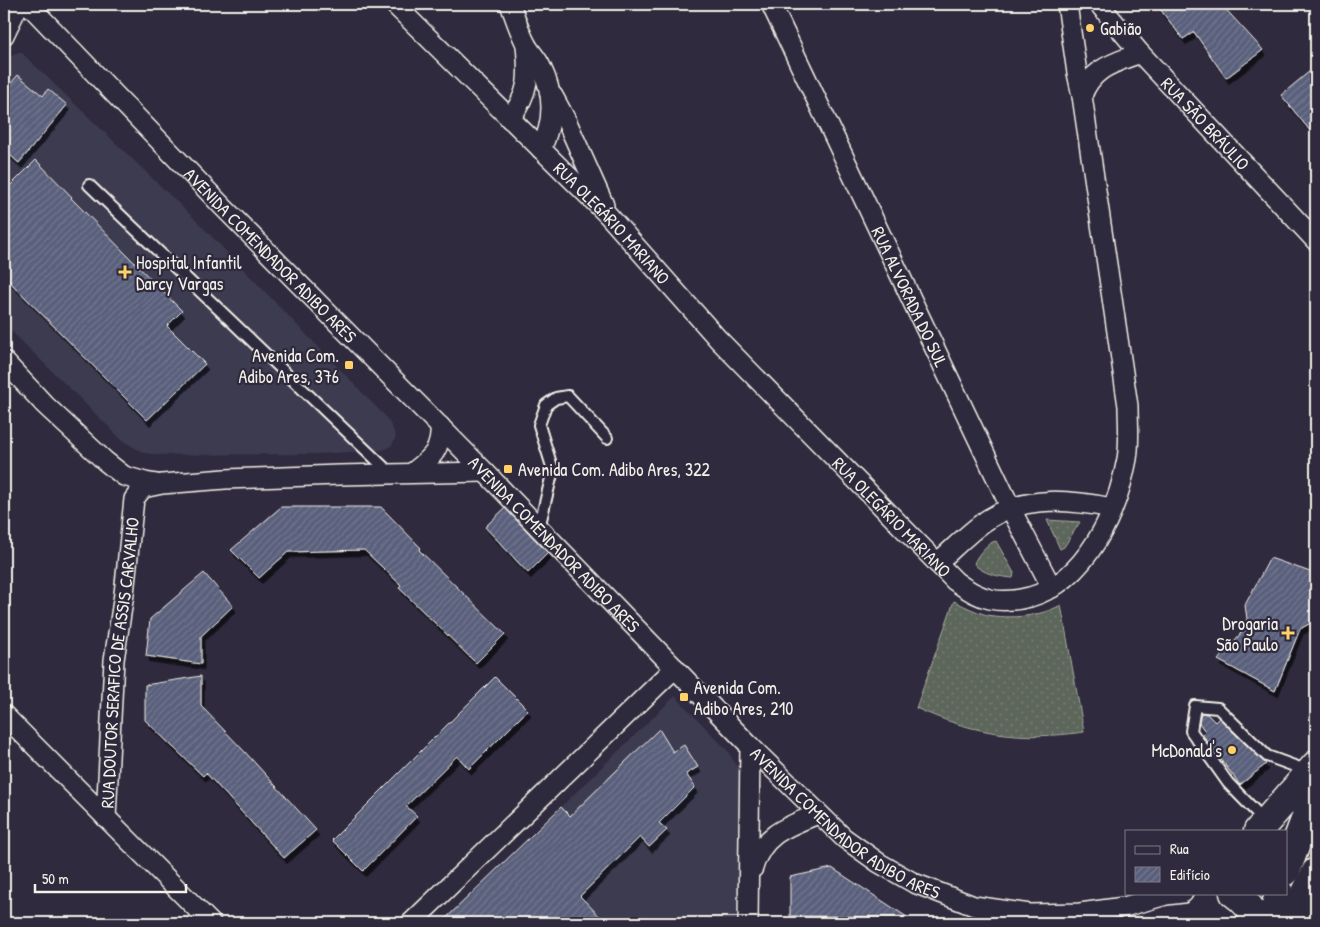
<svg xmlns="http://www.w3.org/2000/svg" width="1320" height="927" font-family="'Patrick Hand',sans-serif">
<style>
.built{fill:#3c3a50}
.grass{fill:url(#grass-dots);stroke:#a8aca1}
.building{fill:url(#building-hatch);stroke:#f4f1e8;filter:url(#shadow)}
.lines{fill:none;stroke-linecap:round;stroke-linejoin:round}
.lane-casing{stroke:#f4f1e8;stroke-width:14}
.street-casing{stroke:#f4f1e8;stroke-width:22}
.primary-casing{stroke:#f4f1e8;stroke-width:31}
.lane{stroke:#2f2a3d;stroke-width:10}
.street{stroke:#2f2a3d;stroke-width:19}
.primary{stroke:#2f2a3d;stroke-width:28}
.poi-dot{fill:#ffd166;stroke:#2f2a3d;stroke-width:2}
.labels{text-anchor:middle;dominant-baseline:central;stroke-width:4.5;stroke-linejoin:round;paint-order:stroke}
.poi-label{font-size:18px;fill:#f4f1e8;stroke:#2f2a3d;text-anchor:start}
.street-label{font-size:18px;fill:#f4f1e8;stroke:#2f2a3d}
</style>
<defs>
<pattern id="grass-dots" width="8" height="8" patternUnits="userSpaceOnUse" patternTransform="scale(1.25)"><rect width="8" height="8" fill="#5d665a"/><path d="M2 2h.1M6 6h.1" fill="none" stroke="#757c72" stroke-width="1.8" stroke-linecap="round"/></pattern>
<pattern id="building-hatch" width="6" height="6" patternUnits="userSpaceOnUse" patternTransform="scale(1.25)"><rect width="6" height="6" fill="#5a607c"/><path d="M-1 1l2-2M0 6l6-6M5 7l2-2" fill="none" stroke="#72778f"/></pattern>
<filter id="shadow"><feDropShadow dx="3" dy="5.5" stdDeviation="0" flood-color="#0009"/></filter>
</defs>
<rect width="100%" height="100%" fill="#2f2a3d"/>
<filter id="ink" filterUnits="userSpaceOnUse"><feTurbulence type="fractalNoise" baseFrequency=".02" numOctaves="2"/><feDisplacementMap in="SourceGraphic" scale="10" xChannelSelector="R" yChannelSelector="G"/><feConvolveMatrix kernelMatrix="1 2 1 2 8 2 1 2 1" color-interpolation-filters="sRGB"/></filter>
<g filter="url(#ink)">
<g class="built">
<path d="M18,52l4,1 173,166 190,197 7,11 4,10 -4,8 -8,5 -66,4 -160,1 -14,-2 -21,-12 -119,-117v-258l6,-9z"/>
<path d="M675,696l53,55 11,19 2,11v12l-5,130h-295z"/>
</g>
<g class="grass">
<path d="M1047,520l33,2 -16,25 -4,2z"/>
<path d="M996,541l18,32 -1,5c-13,-1 -30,-4 -39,-14 2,-8 14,-22 22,-23z"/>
<path d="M954,601c10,5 22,11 33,14 24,4 52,2 74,-10l23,127c-62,9 -111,2 -168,-24z"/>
</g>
<g class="building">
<path d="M1156,4h65l42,46 -37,28 -32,-46 -11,7z"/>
<path d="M1316,66v72l-35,-43z"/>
<path d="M18,75l25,21 5,-7 19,16 -48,58 -15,-13v-59z"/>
<path d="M36,160l36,37 -1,1 111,113 -15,15 38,38 -58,56 -143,-144v-84z"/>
<path d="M281,507h100l40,41 -2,2 86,84 -29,29 -77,-75 2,-3 -37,-35 -76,2 -29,26 -28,-28z"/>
<path d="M505,508l43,45 -20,20 -43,-46z"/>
<path d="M1270,558l46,16v46l-16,9 -25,62 -57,-31 23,-27 6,-14 -2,-14z"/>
<path d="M204,573l29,33 -32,30v28l-55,-8 4,-37z"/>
<path d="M201,676v30l44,46 71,78 -32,28 -78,-85 -3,3 -58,-56v-35z"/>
<path d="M495,677l33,33 -59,59 -12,-13 -51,50 11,10 -54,55 -31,-31z"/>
<path d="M1201,713l6,1 8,8 4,-4 47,46 -26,21 -38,-51 3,-3 -6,-8z"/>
<path d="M659,729l14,23 11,-7 14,22 -12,7 9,13 -36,36 8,7 -18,17 -9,-10 -60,59 26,27h-165l120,-116 9,9z"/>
<path d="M832,868l75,49 -117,-1v-39z"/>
</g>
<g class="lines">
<defs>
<g id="lane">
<path d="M89,185l301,288"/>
<path d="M539,528l14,-58 -14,-45 7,-20 10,-7 12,-2 39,42"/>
<path d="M1265,821l-37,-38 -37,-52 4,-25 23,2 49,48 41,15"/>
</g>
<g id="street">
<path id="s1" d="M28,4l197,205 260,263 265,274 94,92 35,25 35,20 60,23 56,8 50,-1 44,-6 42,-12 17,-2"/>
<path id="s2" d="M394,4l214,211 110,124 237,242c25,19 44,24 75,16 56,-16 87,-84 97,-138 3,-17 1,-36 1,-53l-46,-310 -5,-23 -10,-69"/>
<path d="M510,4c5,13 9,27 16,40 4,8 11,14 15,23 14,28 13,55 0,82"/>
<path id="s3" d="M771,4l245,515 36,69"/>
<path id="s4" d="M1099,4l41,49 176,188"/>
<path d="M4,35l15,-31"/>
<path d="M553,96l14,26 37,83"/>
<path d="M1082,96c10,-29 33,-33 58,-43"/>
<path d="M510,119c20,-28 19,-41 16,-74"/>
<path d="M4,361l41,44 60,56 19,15 21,6 12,2"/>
<path d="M412,473c18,-14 30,-22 28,-47"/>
<path d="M937,563c15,-13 36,-35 53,-45 37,-23 81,-18 122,-10"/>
<path d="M4,715l207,208"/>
<path id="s5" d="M106,818l8,-158 10,-66 10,-95 9,-11 19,-4 63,-5 114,-4 146,-3"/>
<path d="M753,868c9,-34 35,-42 65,-54"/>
<path d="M411,923l264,-255"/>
<path d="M748,923l2,-177"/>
</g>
<g id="primary">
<path d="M1258,831l58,-66"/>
<path d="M1286,871l30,-81"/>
<path d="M1234,893c12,8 19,17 23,30"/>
<path d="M1272,923l7,-30"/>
<path d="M1291,923l25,-51"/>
</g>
</defs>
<use href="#lane" class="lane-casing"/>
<use href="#street" class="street-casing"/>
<use href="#primary" class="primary-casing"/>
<use href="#lane" class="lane"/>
<use href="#street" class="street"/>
<use href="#primary" class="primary"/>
</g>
</g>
<g class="poi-dot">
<circle cx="1090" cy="28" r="5"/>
<path d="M122.5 264.5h5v5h5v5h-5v5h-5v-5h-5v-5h5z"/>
<rect x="344" y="360" width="10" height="10" rx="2.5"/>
<rect x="503" y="464" width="10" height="10" rx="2.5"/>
<path d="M1285.5 625.5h5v5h5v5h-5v5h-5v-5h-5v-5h5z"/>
<rect x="679" y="692" width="10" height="10" rx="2.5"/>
<circle cx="1232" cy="750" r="5"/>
</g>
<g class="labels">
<g class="poi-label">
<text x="1100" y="28">Gabião</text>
<text x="136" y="262">Hospital Infantil<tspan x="136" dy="21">Darcy Vargas</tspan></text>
<text x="339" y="355" text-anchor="end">Avenida Com.<tspan x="339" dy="21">Adibo Ares, 376</tspan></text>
<text x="518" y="469">Avenida Com. Adibo Ares, 322</text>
<text x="1278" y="623" text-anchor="end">Drogaria<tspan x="1278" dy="21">São Paulo</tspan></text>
<text x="694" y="687">Avenida Com.<tspan x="694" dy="21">Adibo Ares, 210</tspan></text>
<text x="1222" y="750" text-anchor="end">McDonald's</text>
</g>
<g class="street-label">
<text stroke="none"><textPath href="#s4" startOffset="160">RUA SÃO BRÁULIO</textPath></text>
<text stroke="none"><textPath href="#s2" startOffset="309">RUA OLEGÁRIO MARIANO</textPath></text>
<text stroke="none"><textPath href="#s1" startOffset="349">AVENIDA COMENDADOR ADIBO ARES</textPath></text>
<text stroke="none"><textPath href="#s3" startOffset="324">RUA ALVORADA DO SUL</textPath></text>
<text stroke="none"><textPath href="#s2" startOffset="715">RUA OLEGÁRIO MARIANO</textPath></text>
<text stroke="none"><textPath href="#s1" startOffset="754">AVENIDA COMENDADOR ADIBO ARES</textPath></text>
<text stroke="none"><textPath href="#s5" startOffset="156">RUA DOUTOR SERAFICO DE ASSIS CARVALHO</textPath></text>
<text stroke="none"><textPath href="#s1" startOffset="1159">AVENIDA COMENDADOR ADIBO ARES</textPath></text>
</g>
</g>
<rect width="1320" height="927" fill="none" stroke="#2f2a3d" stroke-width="20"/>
<rect x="10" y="10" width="1300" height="907" fill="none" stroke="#f4f1e8" stroke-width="2" filter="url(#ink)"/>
<rect x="1125" y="830" width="162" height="65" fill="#2f2a3d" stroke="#7e7a81"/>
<rect x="1135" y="846" width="25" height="8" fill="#2f2a3d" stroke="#7e7a81"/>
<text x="1170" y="854" font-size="15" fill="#f4f1e8">Rua</text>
<rect x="1135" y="867" width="25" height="15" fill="url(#building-hatch)" stroke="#7e7a81"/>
<text x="1170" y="880" font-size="15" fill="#f4f1e8">Edifício</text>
<path d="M35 884v8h151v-8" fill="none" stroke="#f4f1e8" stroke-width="2.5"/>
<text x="42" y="884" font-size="15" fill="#f4f1e8" stroke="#2f2a3d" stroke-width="4" paint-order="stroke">50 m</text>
</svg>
